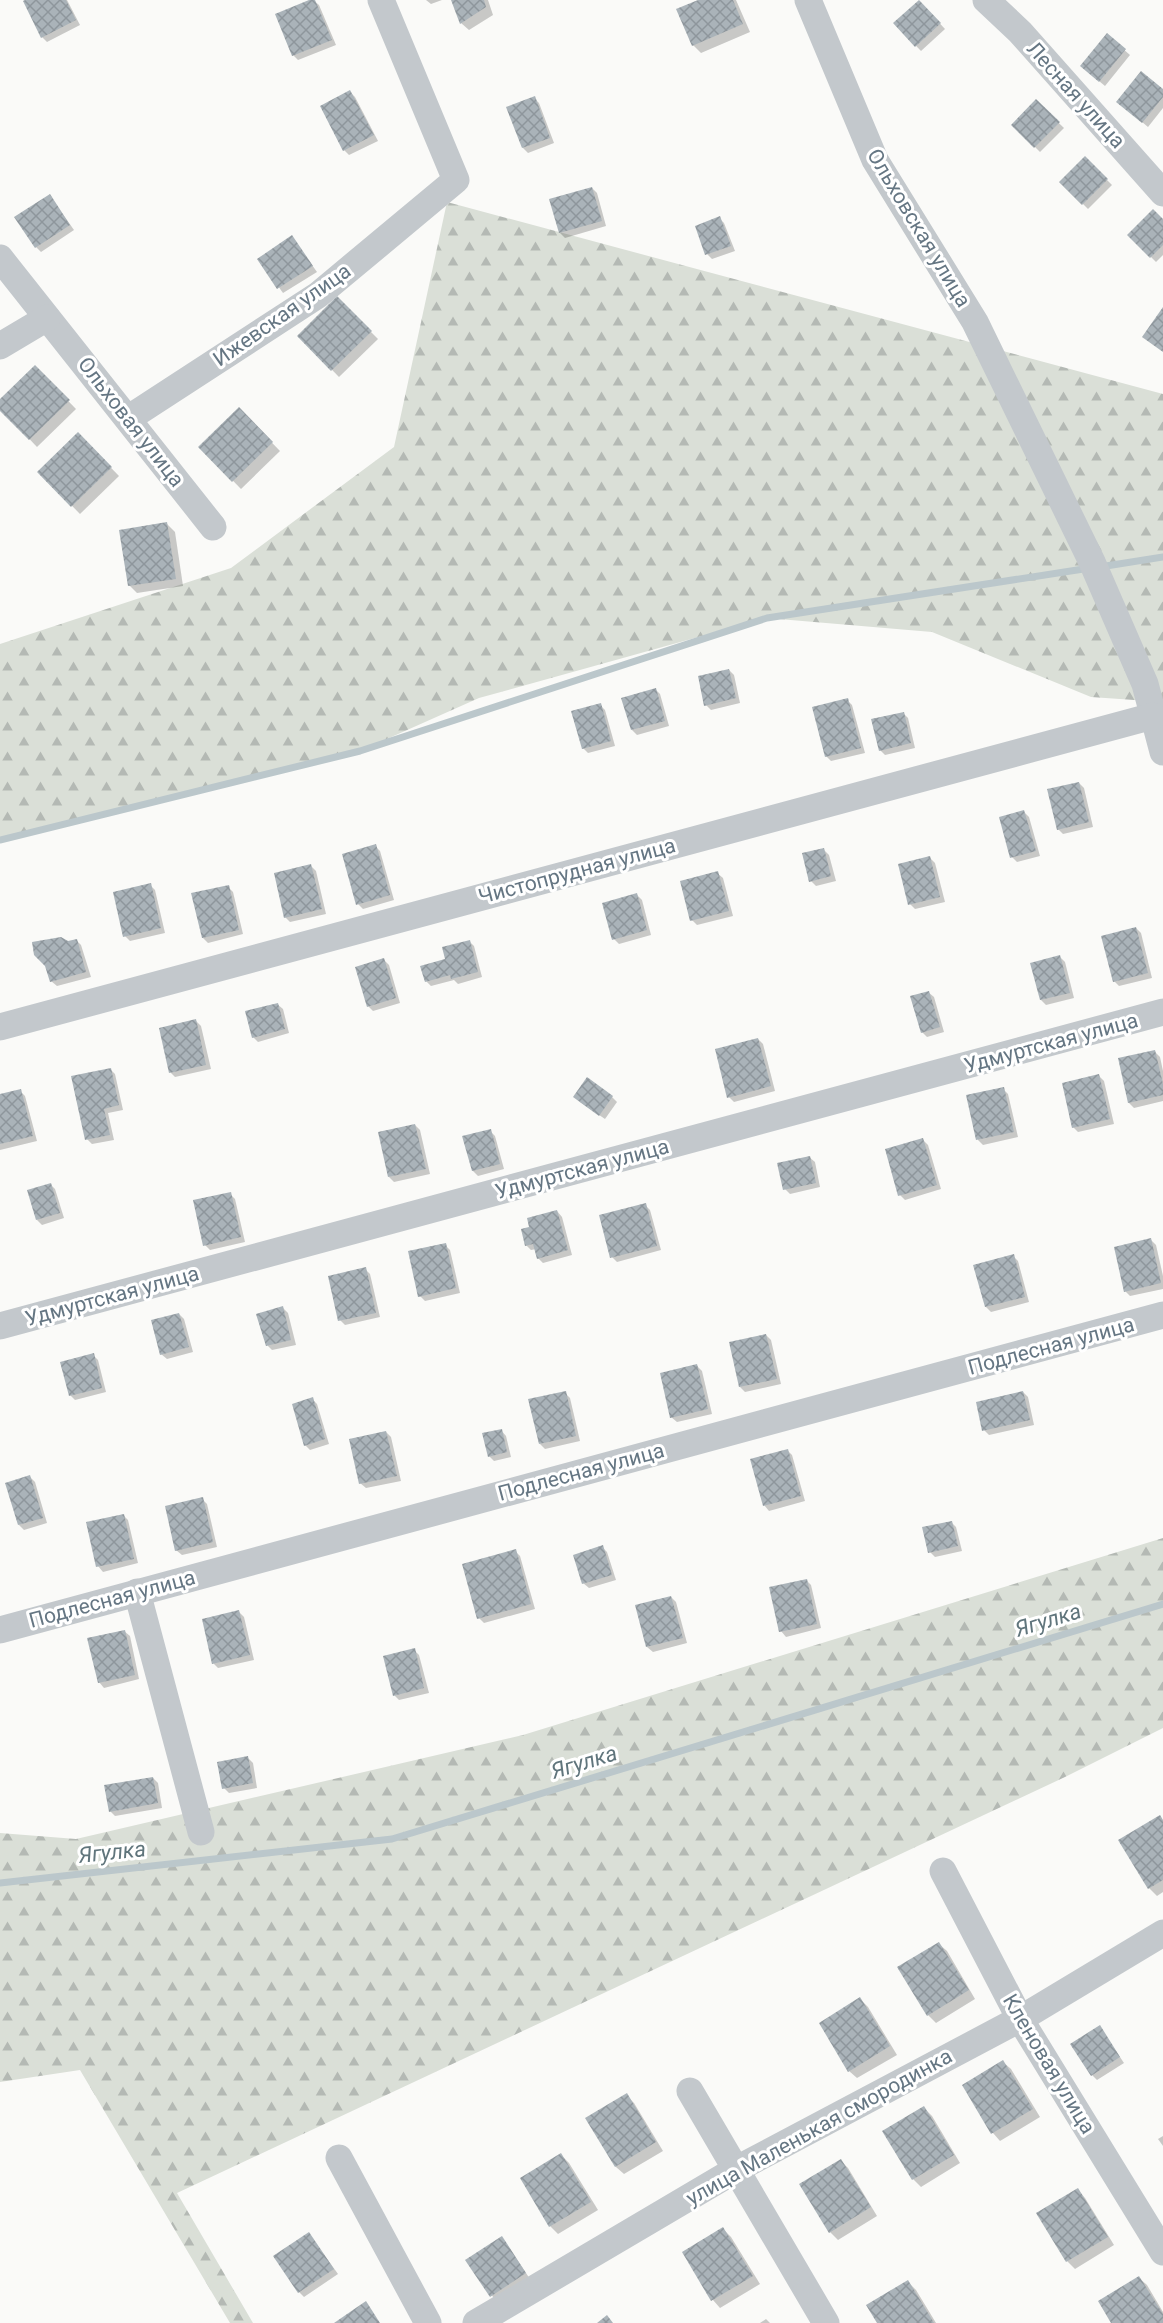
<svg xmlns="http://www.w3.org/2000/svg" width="1163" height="2323" font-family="Roboto,sans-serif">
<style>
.forest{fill:url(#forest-firs)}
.shadow{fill:#0003}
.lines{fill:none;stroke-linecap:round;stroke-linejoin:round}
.stream{stroke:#bbc7cb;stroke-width:7}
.building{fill:url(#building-cross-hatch)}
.minor{stroke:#c3c8cc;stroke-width:27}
.labels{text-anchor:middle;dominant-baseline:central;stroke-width:6;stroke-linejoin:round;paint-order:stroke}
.street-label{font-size:21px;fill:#657683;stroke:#fff}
.water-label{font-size:22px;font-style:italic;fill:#60757c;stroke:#fff}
</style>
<defs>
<pattern id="forest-firs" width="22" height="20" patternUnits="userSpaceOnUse" patternTransform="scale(1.5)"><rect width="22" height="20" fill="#dadfd7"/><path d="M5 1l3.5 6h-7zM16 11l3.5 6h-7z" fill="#b4b9b4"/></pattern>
<pattern id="building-cross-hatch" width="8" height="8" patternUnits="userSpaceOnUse" patternTransform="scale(1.5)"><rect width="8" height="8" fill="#aab3b9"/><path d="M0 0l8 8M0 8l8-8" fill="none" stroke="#8e969c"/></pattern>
</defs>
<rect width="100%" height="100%" fill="#fafaf8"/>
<g class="forest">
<path d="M447,202l716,192v308l-72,-5 -159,-65 -165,-14 -288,80 -119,53 -360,89v-196l231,-76 163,-121z"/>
<path d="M1163,1538v190l-98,49 -888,416 76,130h-23l-150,-253 -80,12v-249l76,6 447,-104z"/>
</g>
<g class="shadow">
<path d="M28,0h39l13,25 -33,17 -5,-5z"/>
<path d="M313,0l6,5 17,40 -38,15 -5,-5z"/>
<path d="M426,0h16l-11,4z"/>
<path d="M453,0h35l5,15 -24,15 -8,-7z"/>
<path d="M702,0h34l14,32 -49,21 -8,-8z"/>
<path d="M919,1l26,28 -24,22 -26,-27z"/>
<path d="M1107,35l23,20 -25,31 -18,-15z"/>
<path d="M1163,91v17l-15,19 -25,-21z"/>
<path d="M350,92l5,5 23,44 -29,14 -5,-5z"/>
<path d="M534,98l5,5 15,40 -26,10 -5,-5z"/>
<path d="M1036,101l28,27 -24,24 -27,-27z"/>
<path d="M1085,158l27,27 -24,24 -27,-27z"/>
<path d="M592,188l5,5 9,33 -41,12 -5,-5z"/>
<path d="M50,196l24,34 -33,22 -5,-5z"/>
<path d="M719,218l5,5 11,28 -23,8 -5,-5z"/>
<path d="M1163,221v34l-7,7 -27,-27z"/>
<path d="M292,237l25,35 -34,21 -24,-34z"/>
<path d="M337,298l41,41 -39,38 -40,-41z"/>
<path d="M35,367l41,42 -39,38 -37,-39v-6z"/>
<path d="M239,409l41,42 -39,38 -41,-42z"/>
<path d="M78,434l41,42 -39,38 -41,-42z"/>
<path d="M167,524l8,8 8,54 -46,7 -8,-8z"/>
<path d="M729,670l5,5 6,28 -29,7 -5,-5z"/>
<path d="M655,689l5,5 9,32 -32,9 -5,-5z"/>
<path d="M847,700l5,5 13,48 -34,8 -5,-5z"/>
<path d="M600,705l5,5 10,36 -27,7 -5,-5z"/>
<path d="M903,713l5,5 7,30 -30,7 -5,-5z"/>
<path d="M1079,783l5,5 9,39 -30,7 -5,-5z"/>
<path d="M1024,812l5,5 11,39 -23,6 -5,-5z"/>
<path d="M375,846l5,5 14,49 -31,9 -5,-5z"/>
<path d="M824,850l5,5 7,26 -20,5 -5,-5z"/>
<path d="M930,858l5,5 10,39 -30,7 -5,-5z"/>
<path d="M311,866l5,5 10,43 -36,8 -5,-5z"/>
<path d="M717,873l6,5 10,38 -36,9 -5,-5z"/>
<path d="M150,885l5,5 10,43 -35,8 -5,-5z"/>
<path d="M228,887l5,5 10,42 -35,9 -5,-5z"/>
<path d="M637,895l5,5 9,35 -32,9 -5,-5z"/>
<path d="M1136,928l5,5 11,45 -33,8 -5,-5z"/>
<path d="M76,940l5,5 10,32 -34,9 -6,-5 16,-38z"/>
<path d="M469,941l5,5 8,31 -24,7 -4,-4 -23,6 -5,-5z"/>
<path d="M1060,957l5,5 9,36 -28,7 -5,-5z"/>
<path d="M384,960l5,5 11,38 -27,8 -5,-5z"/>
<path d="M928,992l6,5 10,35 -17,5 -5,-5z"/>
<path d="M277,1004l6,5 6,24 -31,9 -5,-5z"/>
<path d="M196,1021l5,5 10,43 -36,8 -5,-5z"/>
<path d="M758,1039l5,5 12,47 -41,11 -5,-5z"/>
<path d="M1155,1052l5,5 3,14v30l-29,7 -5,-5z"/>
<path d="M110,1069l5,5 8,36 -15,3 6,27 -22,4 -5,-5z"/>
<path d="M1099,1076l5,5 10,43 -36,8 -5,-5z"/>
<path d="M1003,1089l5,5 10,43 -35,8 -5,-5 -10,-43z"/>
<path d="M20,1091l5,5 12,45 -37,9v-54z"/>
<path d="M612,1097l5,5 -12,17 -25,-17z"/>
<path d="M415,1125l5,5 10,44 -36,8 -5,-5z"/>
<path d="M490,1131l5,5 9,33 -26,7 -5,-5z"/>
<path d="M923,1140l5,5 13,44 -36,11 -5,-5z"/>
<path d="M809,1157l6,5 5,25 -30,7 -5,-5z"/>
<path d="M50,1184l5,5 9,29 -22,7 -5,-5z"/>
<path d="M230,1194l5,5 10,43 -35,8 -5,-5z"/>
<path d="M645,1205l5,5 11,40 -44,12 -5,-5z"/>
<path d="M557,1211l5,6 10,38 -29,8 -5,-5 -2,-9 -5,1 -5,-5 4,-17z"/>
<path d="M1151,1240l5,5 7,31v13l-33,7 -5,-5z"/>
<path d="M445,1245l5,5 10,43 -35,8 -5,-5z"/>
<path d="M1013,1256l5,5 11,41 -38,10 -5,-5z"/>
<path d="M365,1269l5,5 10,43 -35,8 -5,-5z"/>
<path d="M283,1308l5,5 8,32 -24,5 -5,-5z"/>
<path d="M179,1314l5,5 9,33 -26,7 -6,-5z"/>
<path d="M766,1335l5,5 10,44 -36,8 -5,-5z"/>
<path d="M93,1355l5,5 8,32 -31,8 -5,-5z"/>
<path d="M697,1366l5,5 10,43 -35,8 -6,-5z"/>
<path d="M1023,1392l5,5 6,28 -45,10 -5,-5z"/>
<path d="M565,1393l5,5 10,43 -35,8 -5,-5z"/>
<path d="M312,1399l5,5 12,40 -19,6 -5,-5z"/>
<path d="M501,1430l5,6 5,21 -17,4 -5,-5z"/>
<path d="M386,1432l5,5 10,44 -35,7 -6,-5z"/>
<path d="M787,1450l5,5 13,46 -36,10 -5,-6z"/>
<path d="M30,1477l5,5 12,41 -23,7 -5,-5z"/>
<path d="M202,1499l5,5 10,43 -35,8 -6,-5z"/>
<path d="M123,1515l5,5 10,43 -35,9 -5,-6z"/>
<path d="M951,1522l5,5 6,24 -27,6 -5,-5z"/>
<path d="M602,1547l5,5 9,28 -27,8 -6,-5z"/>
<path d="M515,1551l5,5 15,53 -51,14 -5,-5z"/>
<path d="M806,1580l5,5 10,43 -35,9 -5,-6z"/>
<path d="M671,1597l5,5 11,41 -34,9 -6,-5 -10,-41z"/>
<path d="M239,1612l5,5 10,43 -36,8 -5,-5z"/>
<path d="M124,1631l6,5 9,43 -35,9 -5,-6z"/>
<path d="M414,1650l5,5 10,38 -30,7 -5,-5z"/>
<path d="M248,1758l5,5 4,25 -28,5 -5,-5z"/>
<path d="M153,1778l5,5 4,25 -47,8 -5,-5z"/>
<path d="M1163,1820v72l-6,4 -8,-8z"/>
<path d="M939,1944l8,7 28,48 -39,24 -8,-8z"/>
<path d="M860,1999l8,8 29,48 -40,23 -8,-7z"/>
<path d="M1100,2027l24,36 -27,17 -5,-5z"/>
<path d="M1003,2062l8,7 29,48 -40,24 -7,-8 -29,-47z"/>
<path d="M626,2095l8,8 29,48 -39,23 -8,-7 -29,-48z"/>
<path d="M924,2108l8,8 28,47 -39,24 -8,-8z"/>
<path d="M1163,2136v10l-5,-7z"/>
<path d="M561,2155l8,8 29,47 -40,24 -8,-8 -28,-47z"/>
<path d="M840,2160l8,8 29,48 -39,24 -8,-8z"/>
<path d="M1078,2190l7,8 29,47 -39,24 -8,-8z"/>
<path d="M723,2229l8,8 29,47 -40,24 -7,-8 -29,-47z"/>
<path d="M309,2234l29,40 -34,23 -5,-5z"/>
<path d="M506,2243l24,36 -34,22 -29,-40z"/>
<path d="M1139,2278l8,7 16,27v11h-50z"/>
<path d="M908,2282l8,8 20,33h-57z"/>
<path d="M766,2319l4,4h-10z"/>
</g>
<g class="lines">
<g class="stream">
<path d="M1106,566l57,-9"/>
<path d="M0,840l360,-89 407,-133 323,-50"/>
<path d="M0,1883l392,-44 771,-235"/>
</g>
</g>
<g class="building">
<path d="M25,0h41l10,20 -35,18 -18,-37z"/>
<path d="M309,0h6l17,40 -40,16 -17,-42z"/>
<path d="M451,0h33l2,7 -26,17z"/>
<path d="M698,0h35l10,24 -51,22 -16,-37z"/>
<path d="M919,0l22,23 -26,24 -22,-24z"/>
<path d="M1107,33l19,16 -27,33 -19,-16z"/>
<path d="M1141,71l22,18v8l-21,26 -26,-21z"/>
<path d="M350,90l24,45 -31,16 -23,-45z"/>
<path d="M535,96l15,42 -28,10 -16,-41z"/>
<path d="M1036,99l24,23 -26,26 -23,-23z"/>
<path d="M1085,156l23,23 -26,26 -23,-23z"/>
<path d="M592,187l10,34 -43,12 -10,-34z"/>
<path d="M50,194l20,31 -35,23 -21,-31z"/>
<path d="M1153,209l10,10v26l-13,13 -23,-23z"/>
<path d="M720,216l11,30 -26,9 -10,-29z"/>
<path d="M292,235l21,31 -36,23 -20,-30z"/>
<path d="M337,296l35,35 -41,40 -34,-35z"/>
<path d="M1163,307v45l-21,-15z"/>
<path d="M35,365l35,35 -41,40 -29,-29v-12z"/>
<path d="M239,407l34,35 -41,40 -34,-35z"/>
<path d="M78,432l34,35 -41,40 -34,-35z"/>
<path d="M167,522l9,57 -48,7 -9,-56z"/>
<path d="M729,669l7,29 -32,8 -6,-30z"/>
<path d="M656,688l9,33 -34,9 -10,-32z"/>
<path d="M848,698l13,50 -36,9 -13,-50z"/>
<path d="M601,703l10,38 -29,8 -11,-38z"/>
<path d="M904,712l7,31 -32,8 -8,-32z"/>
<path d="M1079,782l10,40 -32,8 -10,-41z"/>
<path d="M1024,810l12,41 -26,7 -11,-41z"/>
<path d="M376,844l14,51 -34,10 -14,-51z"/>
<path d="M824,848l7,28 -22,6 -7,-29z"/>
<path d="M930,856l10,41 -32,8 -10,-41z"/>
<path d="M311,864l11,45 -38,9 -10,-45z"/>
<path d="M718,871l11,40 -39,10 -10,-40z"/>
<path d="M151,883l10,45 -38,9 -10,-45z"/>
<path d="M229,885l10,45 -37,8 -11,-45z"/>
<path d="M637,893l10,37 -35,10 -10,-37z"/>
<path d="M1136,927l12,46 -35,9 -12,-46z"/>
<path d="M61,937l7,4 9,-2 9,33 -36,10 -5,-16 -11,-11 -2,-13z"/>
<path d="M470,940l8,32 -27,7 -1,-4 -25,7 -5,-16 25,-7 -3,-12z"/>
<path d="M1060,955l10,38 -30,7 -10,-37z"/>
<path d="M384,958l12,40 -29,9 -12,-40z"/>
<path d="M929,991l11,36 -19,6 -11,-37z"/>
<path d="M278,1003l7,26 -33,9 -7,-27z"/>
<path d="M196,1019l10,46 -37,8 -10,-45z"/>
<path d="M758,1038l13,48 -44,12 -12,-49z"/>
<path d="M1155,1050l8,34v11l-35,8 -10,-45z"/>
<path d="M111,1068l8,37 -15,4 6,26 -25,5 -14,-64z"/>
<path d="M1099,1074l11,45 -38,9 -10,-45z"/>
<path d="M587,1077l26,19 -14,20 -26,-19z"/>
<path d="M1004,1087l10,45 -38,8 -10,-45z"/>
<path d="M21,1089l12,47 -33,8v-50z"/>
<path d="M415,1124l11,45 -38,8 -10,-45z"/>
<path d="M491,1129l9,35 -28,7 -10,-35z"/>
<path d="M923,1138l14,47 -39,11 -13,-47z"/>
<path d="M810,1156l6,27 -33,7 -6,-27z"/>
<path d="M51,1183l9,30 -24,7 -9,-30z"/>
<path d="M231,1192l10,45 -38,9 -10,-46z"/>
<path d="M646,1203l11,43 -47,12 -11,-43z"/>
<path d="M557,1210l11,40 -31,9 -4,-15 -8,2 -4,-17 8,-2 -2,-9z"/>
<path d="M1151,1238l10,45 -37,9 -10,-45z"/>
<path d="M446,1243l10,45 -38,9 -10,-46z"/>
<path d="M1014,1254l11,43 -40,10 -12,-42z"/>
<path d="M366,1267l10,46 -38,8 -10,-45z"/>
<path d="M283,1306l8,34 -25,6 -10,-32z"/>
<path d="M179,1313l10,34 -29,8 -9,-35z"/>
<path d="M766,1334l11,45 -38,8 -10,-45z"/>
<path d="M94,1353l8,35 -33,8 -9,-34z"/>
<path d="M697,1364l11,45 -38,9 -10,-45z"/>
<path d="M566,1391l10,45 -37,8 -11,-45z"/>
<path d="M1023,1391l7,29 -48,11 -6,-29z"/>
<path d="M313,1397l12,42 -21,7 -12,-42z"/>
<path d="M502,1429l5,23 -19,5 -6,-24z"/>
<path d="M386,1431l11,45 -38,8 -10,-45z"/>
<path d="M788,1449l13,47 -38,10 -13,-47z"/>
<path d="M30,1475l13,43 -25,7 -13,-42z"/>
<path d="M203,1497l10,45 -38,9 -10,-45z"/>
<path d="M124,1514l10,45 -38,8 -10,-45z"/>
<path d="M952,1521l6,25 -30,7 -6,-26z"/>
<path d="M603,1545l9,30 -30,9 -9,-29z"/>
<path d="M516,1549l15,55 -54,15 -15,-55z"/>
<path d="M807,1579l10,45 -38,8 -10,-45z"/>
<path d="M671,1596l12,42 -37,9 -11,-42z"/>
<path d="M239,1610l11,45 -38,9 -10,-45z"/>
<path d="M125,1630l10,45 -37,8 -11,-45z"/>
<path d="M415,1648l9,40 -31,8 -10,-40z"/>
<path d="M248,1756l5,27 -31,6 -5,-27z"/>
<path d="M153,1777l5,26 -49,9 -5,-27z"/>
<path d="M1160,1815l3,5v60l-15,9 -30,-49z"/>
<path d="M939,1942l30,48 -42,26 -30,-49z"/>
<path d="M860,1997l30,49 -42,26 -29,-49z"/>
<path d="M1100,2025l20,32 -29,19 -21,-32z"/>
<path d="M1003,2060l30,49 -42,25 -29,-49z"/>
<path d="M627,2093l29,49 -41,25 -30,-49z"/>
<path d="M924,2106l30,49 -42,25 -30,-49z"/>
<path d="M561,2153l30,49 -42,25 -29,-49z"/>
<path d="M841,2159l30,48 -42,26 -30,-49z"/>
<path d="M1078,2188l30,49 -42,25 -30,-49z"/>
<path d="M723,2227l30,49 -42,25 -29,-49z"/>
<path d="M309,2232l25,37 -36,24 -25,-37z"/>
<path d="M502,2236l24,37 -36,24 -25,-37z"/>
<path d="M1139,2276l24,38v9h-52l-13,-22z"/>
<path d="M908,2280l26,43h-57l-11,-18z"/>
<path d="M366,2301l14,22h-46z"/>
<path d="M607,2315l6,8h-16z"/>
</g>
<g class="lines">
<g class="minor">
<path d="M808,0l67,160 100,162 117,240 53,122 18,68"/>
<path d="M986,0l34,32 143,161"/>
<path d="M0,258l213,269"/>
<path d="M0,346l47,-28"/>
<path d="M129,418l189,-123 138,-115 -75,-180"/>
<path d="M0,1027l1153,-311"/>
<path d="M0,1326l1163,-314"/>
<path d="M137,1592l64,240"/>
<path d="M0,1630l1163,-315"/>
<path d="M943,1871l77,148 143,233"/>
<path d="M690,2091l136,232"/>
<path d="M339,2158l89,165"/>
<path d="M476,2323l261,-154 283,-150 143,-86"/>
</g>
</g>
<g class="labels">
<g class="street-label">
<text transform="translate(1076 95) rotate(48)">Лесная улица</text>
<text transform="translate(919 228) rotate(59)">Ольховская улица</text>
<text transform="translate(282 315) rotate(-35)">Ижевская улица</text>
<text transform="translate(131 422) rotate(52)">Ольховая улица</text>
<text transform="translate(577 871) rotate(-15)">Чистопрудная улица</text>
<text transform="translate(1051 1043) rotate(-15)">Удмуртская улица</text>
<text transform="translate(582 1169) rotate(-15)">Удмуртская улица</text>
<text transform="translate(112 1296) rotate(-15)">Удмуртская улица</text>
<text transform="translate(1051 1346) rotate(-15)">Подлесная улица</text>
<text transform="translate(581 1472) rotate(-15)">Подлесная улица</text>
<text transform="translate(112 1599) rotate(-15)">Подлесная улица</text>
<text transform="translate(1049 2064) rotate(59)">Кленовая улица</text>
<text transform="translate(819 2127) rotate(-29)">улица Маленькая смородинка</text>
</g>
<g class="water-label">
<text transform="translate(1048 1620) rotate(-17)">Ягулка</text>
<text transform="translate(584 1762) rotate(-17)">Ягулка</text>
<text transform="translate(112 1852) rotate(-6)">Ягулка</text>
</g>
</g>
</svg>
